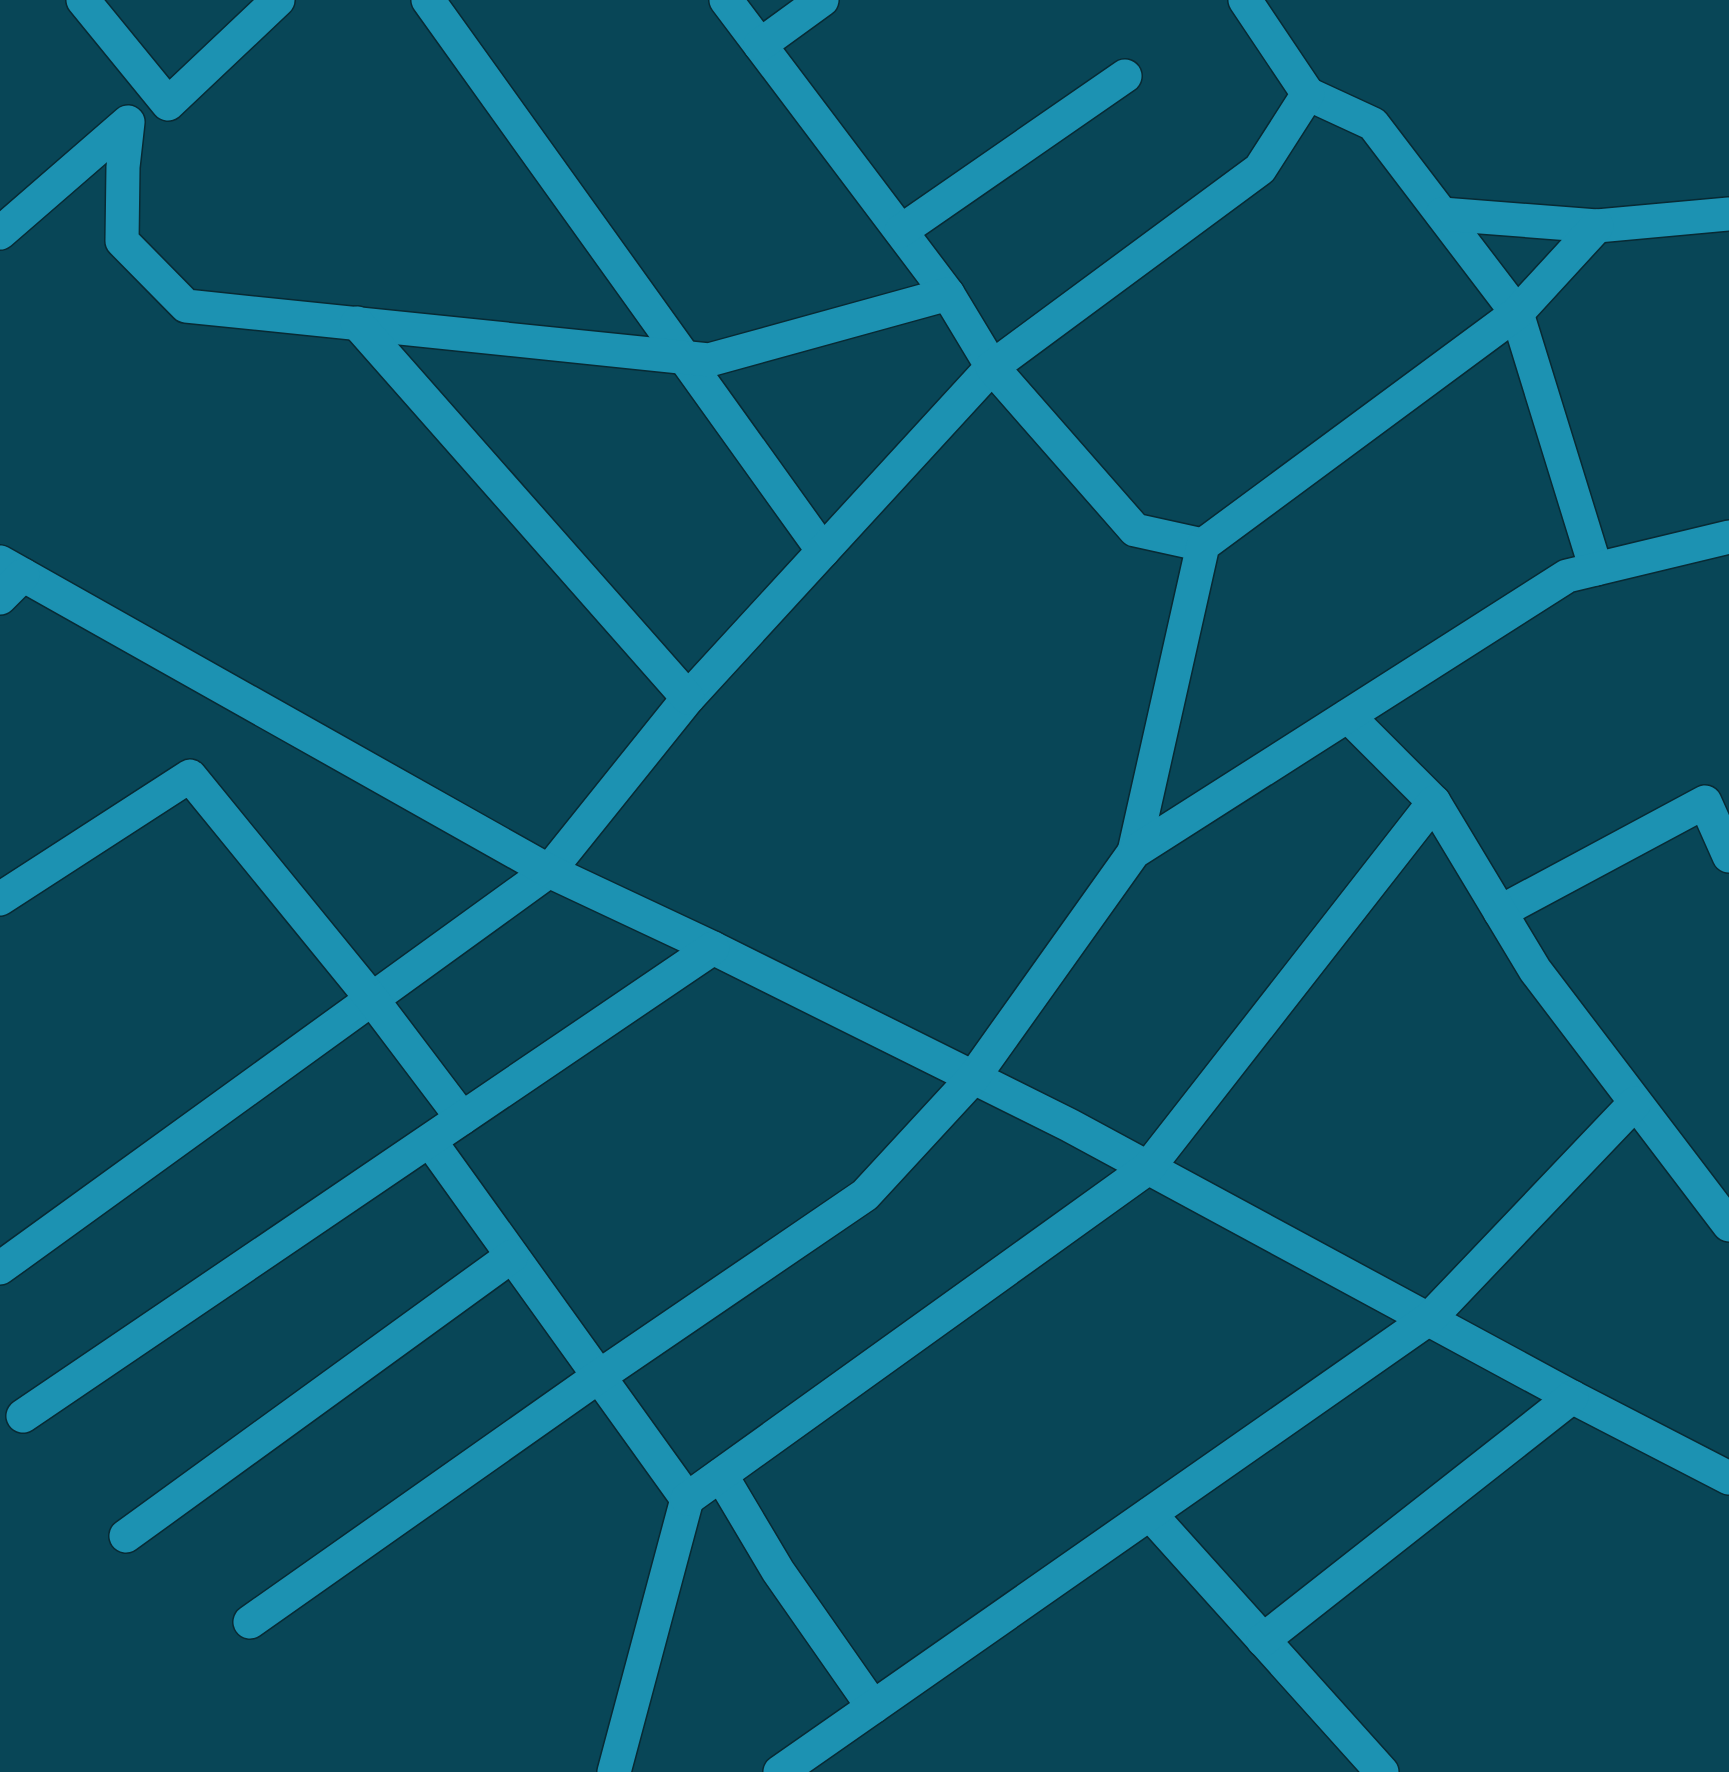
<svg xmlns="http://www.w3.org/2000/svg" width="1729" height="1772" font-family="Overpass,sans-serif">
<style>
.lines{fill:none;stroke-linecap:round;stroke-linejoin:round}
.minor-casing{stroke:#082a34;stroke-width:36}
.minor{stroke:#1c92b2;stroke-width:33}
</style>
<rect width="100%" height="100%" fill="#084657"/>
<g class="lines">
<defs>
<g id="minor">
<path d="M83,0l85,104 110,-104"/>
<path d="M428,0l395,551"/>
<path d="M726,0l222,294"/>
<path d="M760,45l62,-45"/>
<path d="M1308,94l65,30 144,189 79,256"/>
<path d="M1442,214l155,12 132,-12"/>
<path d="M901,231l224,-155"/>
<path d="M0,233l128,-111 -5,45 -1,74 64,65 523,54 239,-66 44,73 -304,331 -139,173 -549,397"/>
<path d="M357,323l331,375"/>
<path d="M1203,545l-68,-15 -143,-163 268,-198 48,-75 -63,-94"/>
<path d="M0,562l549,309 164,77 356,177 503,272 157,81"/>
<path d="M0,598l23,-23"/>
<path d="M1348,716l86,86"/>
<path d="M1134,852l69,-307 314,-232 80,-87"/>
<path d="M0,899l190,-123 182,223 90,119"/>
<path d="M1500,912l205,-110 24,54"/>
<path d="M430,1141l257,358 -73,273"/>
<path d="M23,1416l690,-468"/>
<path d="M721,1475l57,96 95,136"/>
<path d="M687,1499l461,-331 286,-366 101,168 194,255"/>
<path d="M1150,1514l232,258"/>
<path d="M126,1536l386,-280"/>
<path d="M250,1622l348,-245 267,-182 108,-117 161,-226 433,-276 162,-39"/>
<path d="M1263,1640l309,-243"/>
<path d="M780,1772l650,-454 205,-215"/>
</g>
</defs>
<use href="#minor" class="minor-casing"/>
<use href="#minor" class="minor"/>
</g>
</svg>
